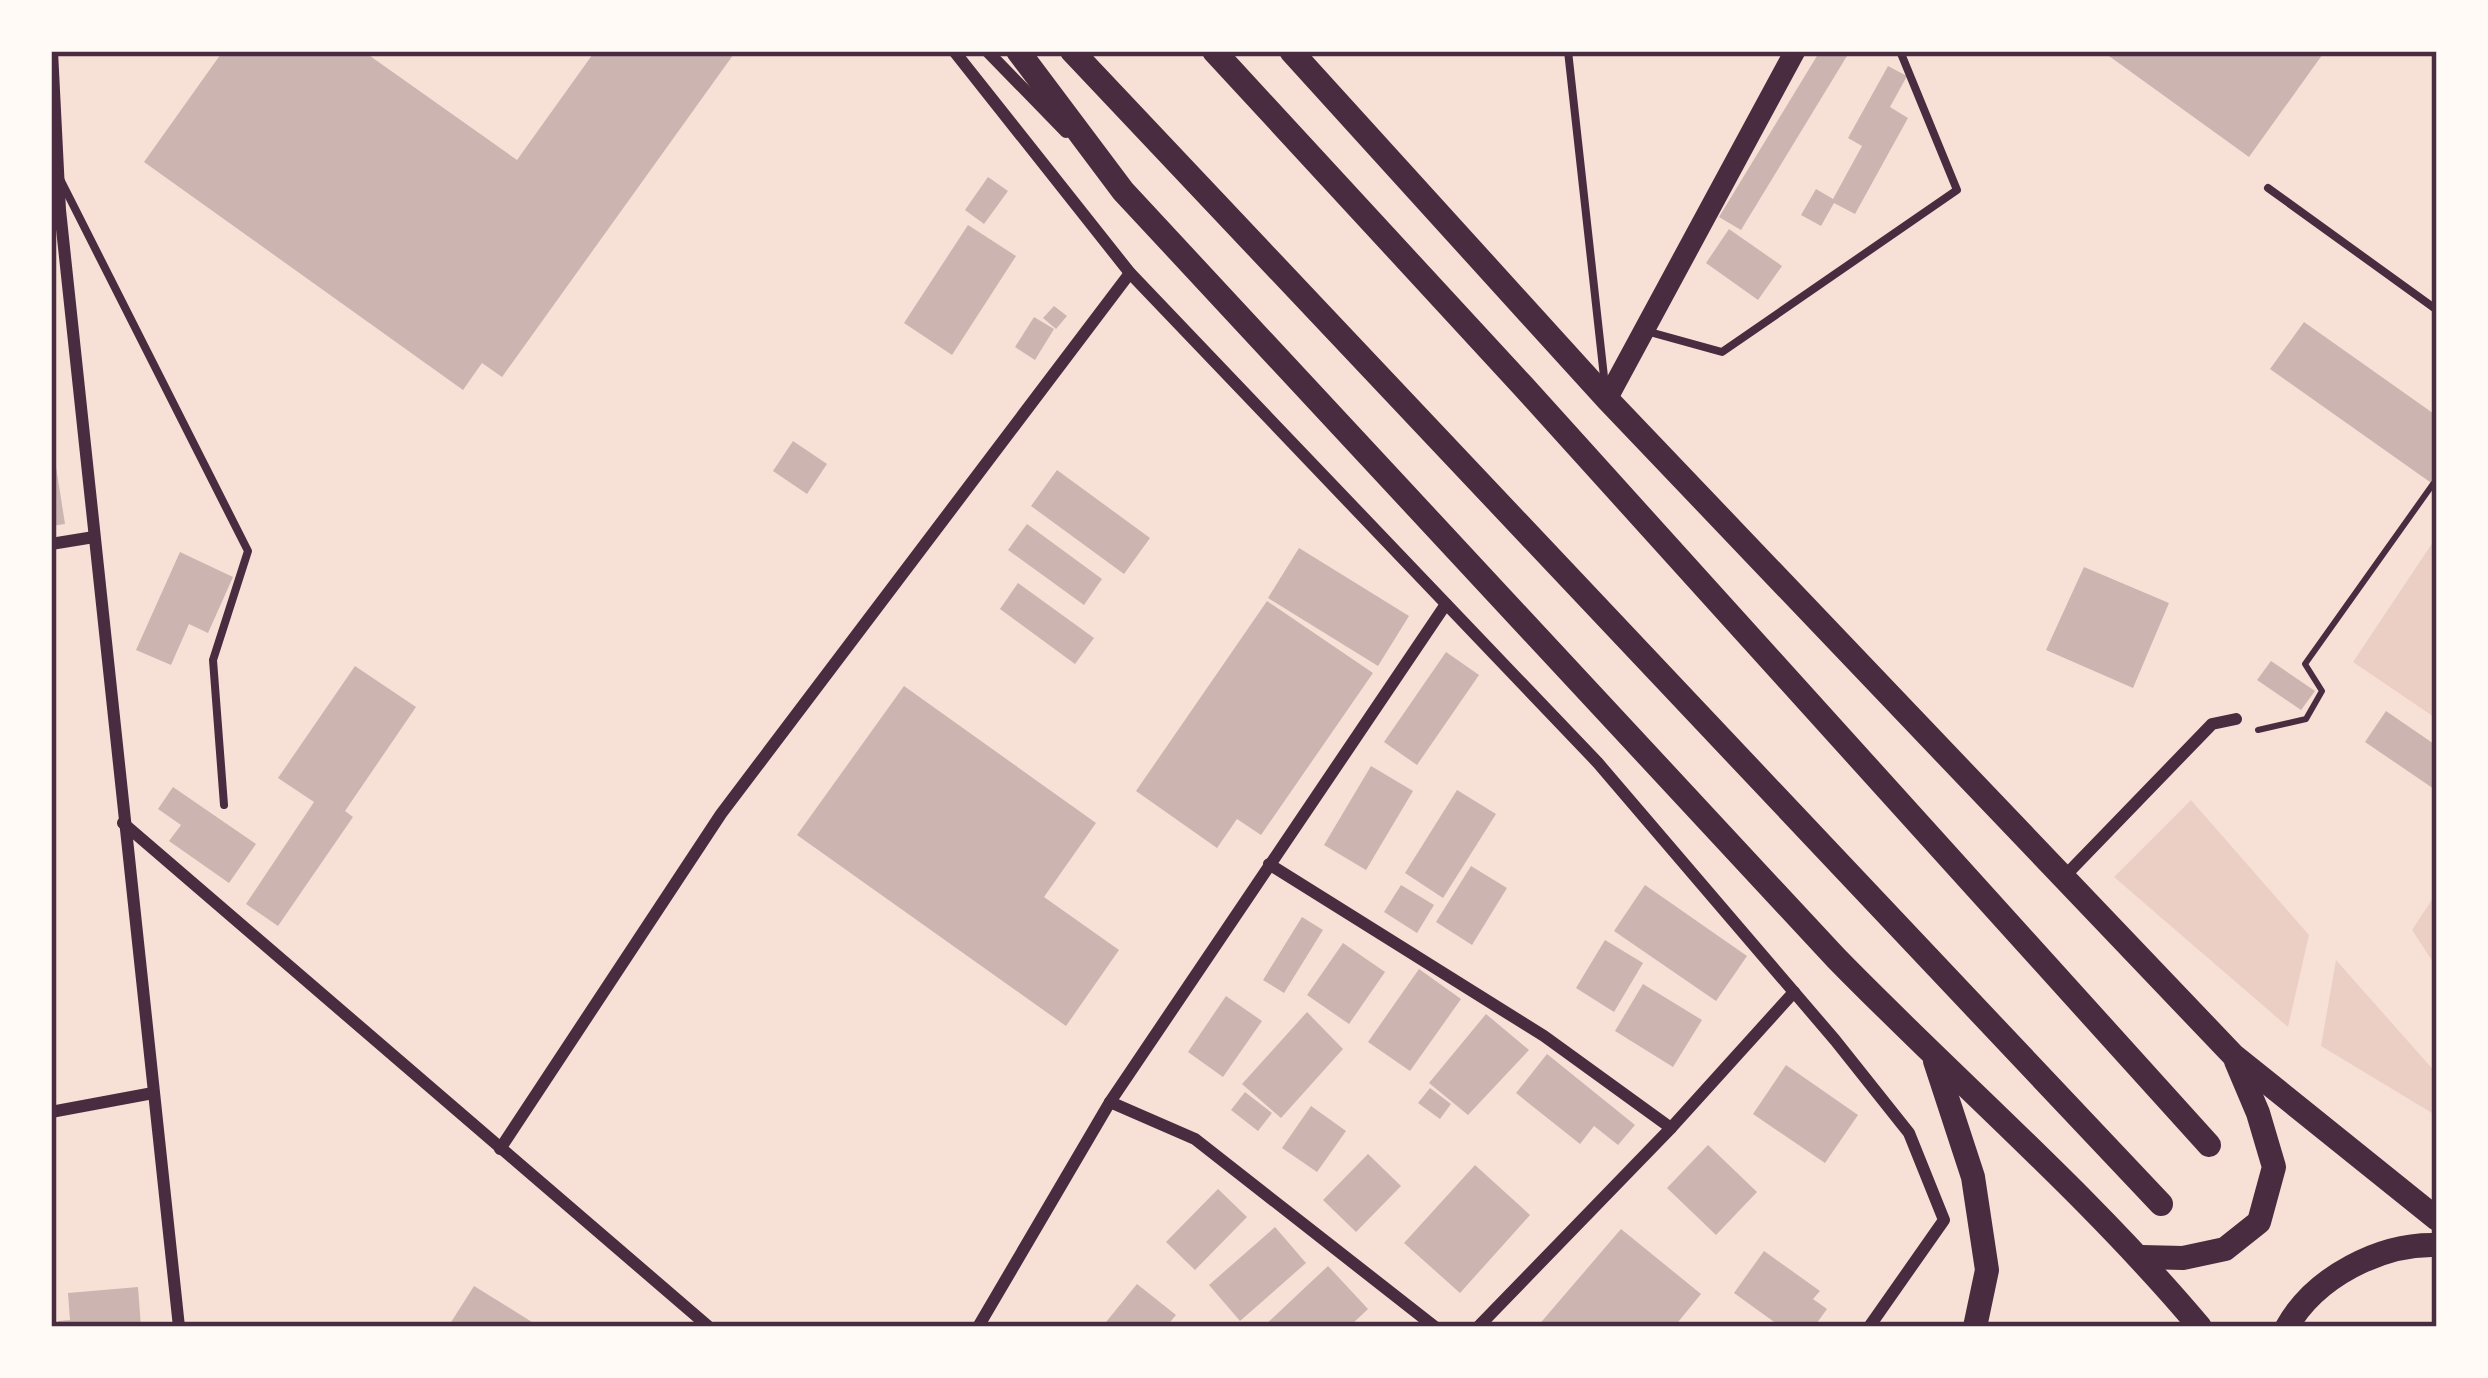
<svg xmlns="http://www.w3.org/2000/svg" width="2488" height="1378" font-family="Cabin,sans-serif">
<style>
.green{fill:#ebcfc5}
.building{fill:#ccb4b1}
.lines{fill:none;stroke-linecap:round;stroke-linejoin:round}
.path{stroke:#4a2c40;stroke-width:6}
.service{stroke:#4a2c40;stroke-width:8}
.minor{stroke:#4a2c40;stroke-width:12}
.secondary{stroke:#4a2c40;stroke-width:21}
.trunk{stroke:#4a2c40;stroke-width:24}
.neatline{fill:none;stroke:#4a2c40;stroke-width:4.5}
</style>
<rect width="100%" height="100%" fill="#f7e1d7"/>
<g class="green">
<path d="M2437,536v183l-84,-57z"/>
<path d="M2191,800l118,135 -21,92 -174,-150z"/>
<path d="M2437,892v76l-25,-38z"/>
<path d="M2336,960l101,114v42l-116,-70z"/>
</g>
<g class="building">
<path d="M223,51h140l154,109 78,-109h141l-234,326 -20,-14 -19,27 -319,-228z"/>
<path d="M1820,51h30l-109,179 -22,-13z"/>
<path d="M2102,51h223l-76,106z"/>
<path d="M1888,66l19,10 -17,31 18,11 -53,96 -21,-11 -13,23 -20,-11 15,-26 17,10 29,-53 -14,-8z"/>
<path d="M988,177l20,14 -24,33 -19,-14z"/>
<path d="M968,225l48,31 -64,99 -48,-32z"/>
<path d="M1729,229l53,37 -24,34 -52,-37z"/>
<path d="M1054,306l13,10 -11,13 -13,-11z"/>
<path d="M1034,317l20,12 -19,31 -20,-13z"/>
<path d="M2304,322l133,94v71l-167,-118z"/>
<path d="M793,441l34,23 -20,30 -34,-23z"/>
<path d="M54,454l11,70 -14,2v-71z"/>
<path d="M1057,470l93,68 -26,36 -93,-68z"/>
<path d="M1027,524l75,55 -18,26 -76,-55z"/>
<path d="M1299,548l110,68 -31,50 -110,-68z"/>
<path d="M180,552l53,25 -25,56 -19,-9 -18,41 -35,-15z"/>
<path d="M2084,567l85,36 -36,85 -87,-38z"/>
<path d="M1018,583l76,55 -19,26 -75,-55z"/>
<path d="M1267,601l106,72 -112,162 -24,-16 -20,29 -81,-57z"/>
<path d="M1446,652l33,23 -62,90 -33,-23z"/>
<path d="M2271,661l44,30 -14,19 -44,-30z"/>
<path d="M355,666l61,41 -71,104 8,6 -75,109 -32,-22 68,-102 -36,-24z"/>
<path d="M904,686l192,137 -52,74 75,53 -53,76 -269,-191z"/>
<path d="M2386,711l51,35v45l-72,-49z"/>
<path d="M1371,766l42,25 -47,79 -42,-25z"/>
<path d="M173,787l83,57 -27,39 -60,-42 12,-16 -23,-16z"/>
<path d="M1457,790l39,24 -53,84 -38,-25z"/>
<path d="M1471,866l36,22 -35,57 -36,-23z"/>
<path d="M1401,885l33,20 -17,28 -33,-21z"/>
<path d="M1645,885l102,71 -31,45 -102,-70z"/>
<path d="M1302,917l21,13 -39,63 -21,-13z"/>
<path d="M1605,940l38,23 -29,49 -38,-24z"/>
<path d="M1343,943l42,29 -36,52 -42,-29z"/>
<path d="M1419,969l42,30 -51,72 -42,-29z"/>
<path d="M1643,984l59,36 -29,47 -58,-36z"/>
<path d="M1226,996l36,25 -39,56 -35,-25z"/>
<path d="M1307,1012l36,37 -62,69 -39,-34z"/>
<path d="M1486,1014l43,36 -61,65 -39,-32z"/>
<path d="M1547,1054l88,71 -17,20 -24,-19 -14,18 -64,-51z"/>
<path d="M1786,1065l72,50 -33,48 -72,-49z"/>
<path d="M1430,1088l21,16 -11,15 -22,-16z"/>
<path d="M1245,1092l27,21 -14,18 -27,-21z"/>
<path d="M1311,1106l35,25 -29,41 -35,-24z"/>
<path d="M1708,1145l49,47 -41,43 -49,-47z"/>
<path d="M1368,1154l33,32 -45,46 -33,-32z"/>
<path d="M1475,1165l55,50 -70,78 -56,-50z"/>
<path d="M1218,1189l29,28 -52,53 -29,-28z"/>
<path d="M1275,1227l31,36 -66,58 -31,-36z"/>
<path d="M1621,1229l80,65 -27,33h-137z"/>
<path d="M1764,1251l56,40 -7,8 14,10 -13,18h-33l-47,-34z"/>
<path d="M1328,1266l40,43 -19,18h-86z"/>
<path d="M1137,1284l39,31 -10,12h-64z"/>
<path d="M474,1286l66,41h-92z"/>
<path d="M138,1287l3,40h-82l-1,-6 12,-1 -2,-27z"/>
</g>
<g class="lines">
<path class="path" d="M2258,730l48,-11 16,-28 -17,-27 128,-180"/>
<g class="service">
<path d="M1568,51l37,335"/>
<path d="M60,179l188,372 -35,109 11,145"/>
<path d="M2268,188l169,122"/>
<path d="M1646,331l76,21 235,-162 -57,-139"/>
</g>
<g class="minor">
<path d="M52,51l8,159 119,1117"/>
<path d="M954,51l176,222 468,490 237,277 74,93 35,87 -75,107"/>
<path d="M987,51l79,81"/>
<path d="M51,544l43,-7"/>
<path d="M123,823l586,504"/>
<path d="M1269,864l275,172 127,92"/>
<path d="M2063,878l149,-154 24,-5"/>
<path d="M1110,1102l85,37 240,188"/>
<path d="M51,1112l102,-19"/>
<path d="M500,1149l221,-335 409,-541"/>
<path d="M978,1327l132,-225 336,-498"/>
<path d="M1478,1327l193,-199 123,-136"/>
</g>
<path class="secondary" d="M1607,399l188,-348"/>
<g class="trunk">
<path d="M1018,51l105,140 713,767c120,123 253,237 364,369"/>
<path d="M1072,51l1089,1153"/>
<path d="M1214,51l309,335 686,759"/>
<path d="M1291,51l316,348 626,656 204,164"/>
<path d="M1935,1061l38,116 14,93 -12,57"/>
<path d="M2142,1257l41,1 42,-9 34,-27 15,-55 -16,-54 -22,-52"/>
<path d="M2287,1327c28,-50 94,-84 150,-82"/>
</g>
</g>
<rect width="2488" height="1378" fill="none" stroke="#fffaf5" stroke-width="108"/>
<rect x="54" y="54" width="2380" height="1270" class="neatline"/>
</svg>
